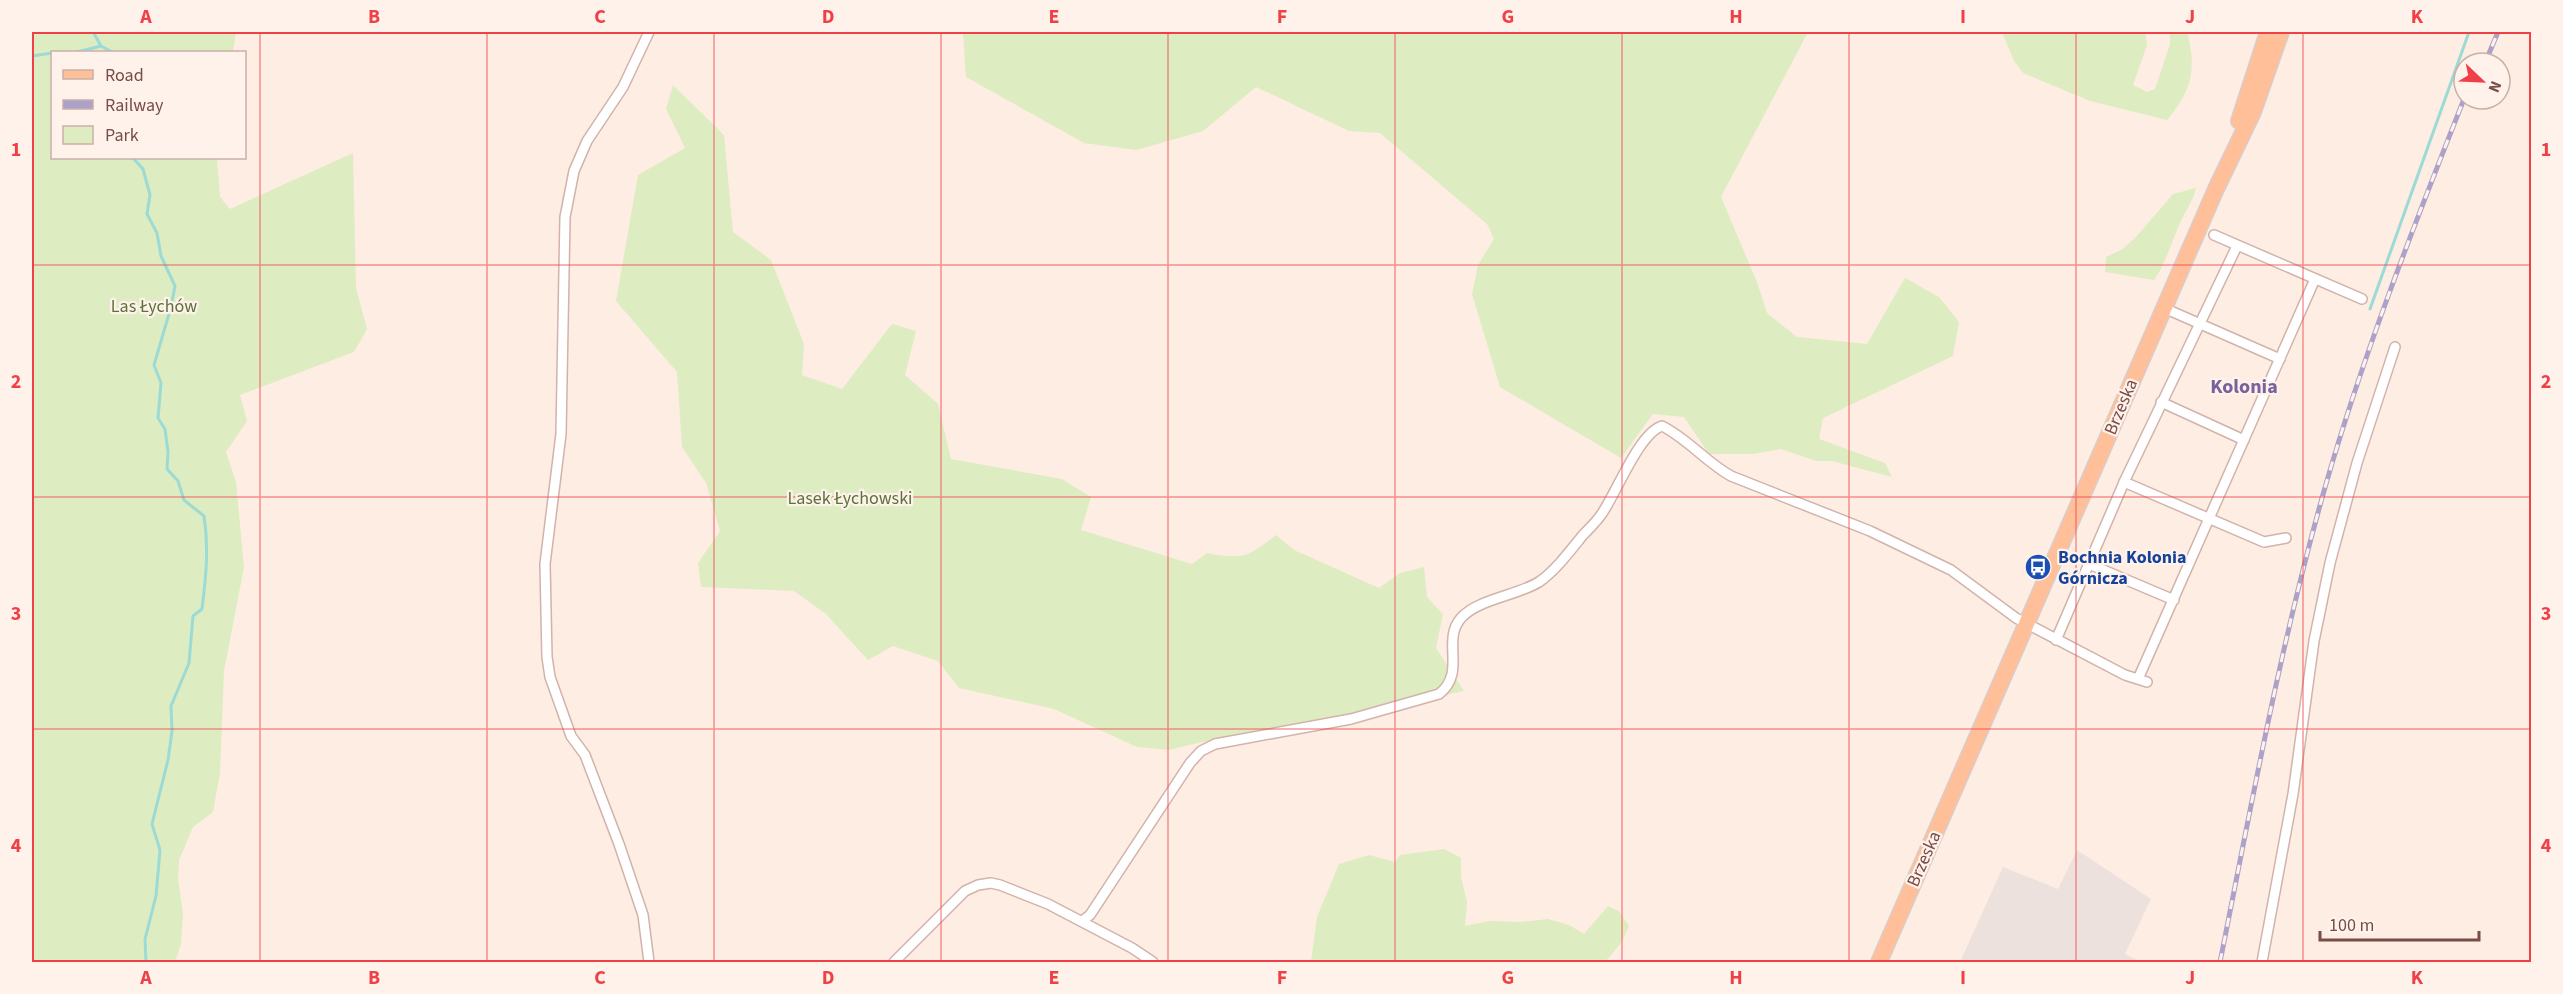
<svg xmlns="http://www.w3.org/2000/svg" width="2563" height="994" font-family="'Source Sans 3',sans-serif">
<style>
.industrial{fill:#ede1de}
.green{fill:#deecc1}
.lines{fill:none;stroke-linecap:round;stroke-linejoin:round}
.stream{stroke:#9cdbd5;stroke-width:3}
.street-casing{stroke:#d2b3ab;stroke-width:12}
.primary-casing{stroke:#d9cdcb;stroke-width:18}
.street{stroke:#fff;stroke-width:9}
.primary{stroke:#ffbf99;stroke-width:15}
.rail-casing{stroke:#aca1c8;stroke-width:5}
.rail{stroke:#fff2eb;stroke-width:3;stroke-dasharray:9;stroke-linecap:butt}
.grid{fill:none;stroke:#f04047;stroke-width:1.5;stroke-opacity:0.55}
.labels{text-anchor:middle;dominant-baseline:central;stroke-width:4.5;stroke-linejoin:round;paint-order:stroke}
.park-label{font-size:18px;fill:#597339;stroke:#fff2eb}
.street-label{font-size:18px;fill:#784c47;stroke:#fff2eb}
.transit-label{font-size:18px;font-weight:bold;fill:#164399;stroke:#fff2eb;text-anchor:start}
.neighbourhood-label{font-size:20px;font-weight:bold;fill:#7a629c;stroke:#fff2eb}
.neatline{fill:none;stroke:#f04047;stroke-width:2}
.grid-label{font-size:20px;text-anchor:middle;font-weight:bold;fill:#f04047}
</style>
<rect width="100%" height="100%" fill="#feede3"/>
<path class="industrial" d="M2077,850l74,49 -26,55 16,8h-181l43,-95 55,22z"/>
<g class="green">
<path d="M32,32h204l-3,20h-181v106h165l3,39 10,12 123,-56 3,135 11,41 -13,23 -114,43 7,26 -21,31 10,30 8,85 -20,104 -4,102 -7,39 -20,15 -14,33 -1,19 5,35 -2,30 -6,18h-143z"/>
<path d="M963,32h845l-87,165 36,85 10,31 30,24 70,7 38,-66 34,19 20,25 -6,34 -130,62 -4,21 66,24 7,14 -60,-16h-16l-35,-12 -28,5h-44l-25,-37 -31,-3 -32,44 -121,-71 -28,-93 6,-29 16,-26 -7,-15 -107,-91 -31,-2 -93,-44 -53,44 -67,19 -52,-7 -118,-66z"/>
<path d="M2002,32h143l2,13 -14,40 14,7 8,-3 15,-45v-12h17c10,37 5,58 -20,88l-77,-19 -67,-28 -9,-12z"/>
<path d="M673,85l51,50 9,97 38,28 33,84 -2,31 40,14 50,-65 24,7 -11,44 33,29 13,55 111,20 29,18 -10,33 111,34 15,-11c35,7 41,4 69,-18l18,15 85,38 21,-15 24,-6 3,30 16,17 -7,34 28,43 -184,40 -78,11 -33,8 -32,-3 -83,-38 -95,-21 -21,-27 -45,-15 -25,14 -42,-46 -32,-23 -93,-4 -3,-24 22,-32 -14,-48 -24,-36 -5,-75 -61,-71 22,-126 47,-27 -19,-39z"/>
<path d="M2196,188c-3,14 -11,23 -16,35 -9,20 -14,40 -26,57l-49,-8 1,-15 17,-8 14,-13 36,-42z"/>
<path d="M1444,849l17,9v19l6,25 -2,24 24,-5 32,1 27,-3 21,6 15,9 24,-28 11,5 10,15 -7,16 -17,20h-294l6,-45 22,-53 30,-9 26,7 5,-7z"/>
</g>
<g class="lines">
<g class="stream">
<path d="M93,32l8,14"/>
<path d="M77,52l24,-6 11,6"/>
<path d="M32,56l20,-3"/>
<path d="M133,158l10,11 7,26 -3,19 10,19 4,23 14,30 -4,21 -17,58 7,18 -3,35 7,11 3,23 -1,17 11,12 6,19 20,16c5,32 2,61 -2,93l-9,7 -4,47 -18,43 1,25 -4,29 -16,64 8,26 -4,46 -11,43 1,23"/>
<path d="M2370,309l99,-277"/>
</g>
<defs>
<g id="street">
<path d="M2214,235l148,64"/>
<path d="M2164,308l116,51"/>
<path d="M2161,402l83,38"/>
<path d="M2124,482l140,60 22,-4"/>
<path d="M2089,564l85,36"/>
<path d="M2056,640l69,-160 112,-234"/>
<path d="M2138,679l177,-400"/>
<path d="M1082,921l8,-6 100,-152 11,-12 14,-7 136,-25 88,-25c28,-22 2,-53 22,-76 17,-19 55,-22 78,-36 17,-12 31,-31 44,-47 6,-6 13,-13 18,-20 15,-21 38,-82 61,-89 26,13 44,36 69,50l139,55 81,39 65,48 109,57 22,7"/>
<path d="M649,962l-6,-47 -24,-71 -34,-89 -14,-19 -21,-59 -3,-20 -2,-93 16,-130 4,-217 9,-46 13,-30 36,-54 26,-55"/>
<path d="M894,962l71,-71 13,-6 13,-2 9,2 48,19 84,44 21,14"/>
<path d="M2262,962l31,-168 21,-153 16,-78 27,-100 38,-116"/>
</g>
<g id="primary">
<path d="M2239,121l29,-89"/>
<path d="M1879,962l337,-773 37,-77 28,-80"/>
</g>
</defs>
<use href="#street" class="street-casing"/>
<use href="#primary" class="primary-casing"/>
<use href="#street" class="street"/>
<use href="#primary" class="primary"/>
<defs>
<g id="rail">
<path d="M2485,63l13,-31"/>
<path d="M2220,962c32,-160 61,-321 106,-478 38,-132 88,-258 138,-385"/>
</g>
</defs>
<use href="#rail" class="rail-casing"/>
<use href="#rail" class="rail"/>
</g>
<path class="grid" d="M260,32v930M487,32v930M714,32v930M941,32v930M1168,32v930M1395,32v930M1622,32v930M1849,32v930M2076,32v930M2303,32v930M32,265h2500M32,497h2500M32,729h2500"/>
<defs>
<symbol id="bus-disc" viewBox="-11 -11 22 22"><circle r="9.5" fill="#1a4fb4" stroke="#fff2eb"/><path d="M-5-6H5V4H4V6H2V4H-2V6H-4V4H-5ZM-3.5-4V0h7V-4ZM-3.5 1.2v1.5H-2V1.2ZM2 1.2v1.5H3.5V1.2Z" fill="#fff"/></symbol>
</defs>
<g fill-rule="evenodd">
<use href="#bus-disc" x="2023" y="552" width="30" height="30"/>
</g>
<g class="labels">
<g class="park-label">
<text x="154" y="306">Las Łychów</text>
<text x="850" y="498">Lasek Łychowski</text>
</g>
<g class="street-label">
<text transform="translate(2121 407) rotate(-67)">Brzeska</text>
<text transform="translate(1924 859) rotate(-66)">Brzeska</text>
</g>
<g class="transit-label">
<text x="2058" y="557">Bochnia Kolonia<tspan x="2058" dy="21">Górnicza</tspan></text>
</g>
<g class="neighbourhood-label">
<text x="2244" y="387">Kolonia</text>
</g>
</g>
<rect width="2563" height="994" fill="none" stroke="#fff2eb" stroke-width="66"/>
<rect x="51" y="51" width="195" height="108" fill="#fff2eb" stroke="#c9b0a9" stroke-width="1.5"/>
<rect x="63" y="70" width="30" height="9" fill="#ffbf99" stroke="#c9b0a9" stroke-width="1.5"/>
<text x="105" y="81" font-size="18" fill="#784c47">Road</text>
<rect x="63" y="100" width="30" height="9" fill="#aca1c8" stroke="#c9b0a9" stroke-width="1.5"/>
<text x="105" y="111" font-size="18" fill="#784c47">Railway</text>
<rect x="63" y="126" width="30" height="18" fill="#deecc1" stroke="#c9b0a9" stroke-width="1.5"/>
<text x="105" y="141" font-size="18" fill="#784c47">Park</text>
<g transform="translate(2482 81) rotate(113)"><circle r="28" fill="#fff2eb" stroke="#c9b0a9" stroke-width="1.5"/>
<path d="M0-4.5L10 22L0 15L-10 22Z" fill="#f04047"/>
<text y="-9" font-size="16" font-weight="bold" text-anchor="middle" fill="#784c47">N</text>
</g>
<path d="M2320 931v9h159v-9" fill="none" stroke="#784c47" stroke-width="3"/>
<text x="2329" y="931" font-size="18" fill="#784c47" stroke="#fff2eb" stroke-width="4.5" paint-order="stroke">100 m</text>
<rect x="33" y="33" width="2497" height="928" class="neatline"/>
<g class="grid-label">
<text x="146" y="23">A</text>
<text x="374" y="23">B</text>
<text x="600" y="23">C</text>
<text x="828" y="23">D</text>
<text x="1054" y="23">E</text>
<text x="1282" y="23">F</text>
<text x="1508" y="23">G</text>
<text x="1736" y="23">H</text>
<text x="1963" y="23">I</text>
<text x="2190" y="23">J</text>
<text x="2417" y="23">K</text>
<text x="16" y="156">1</text>
<text x="2546" y="156">1</text>
<text x="16" y="388">2</text>
<text x="2546" y="388">2</text>
<text x="16" y="620">3</text>
<text x="2546" y="620">3</text>
<text x="16" y="852">4</text>
<text x="2546" y="852">4</text>
<text x="146" y="984">A</text>
<text x="374" y="984">B</text>
<text x="600" y="984">C</text>
<text x="828" y="984">D</text>
<text x="1054" y="984">E</text>
<text x="1282" y="984">F</text>
<text x="1508" y="984">G</text>
<text x="1736" y="984">H</text>
<text x="1963" y="984">I</text>
<text x="2190" y="984">J</text>
<text x="2417" y="984">K</text>
</g>
</svg>
